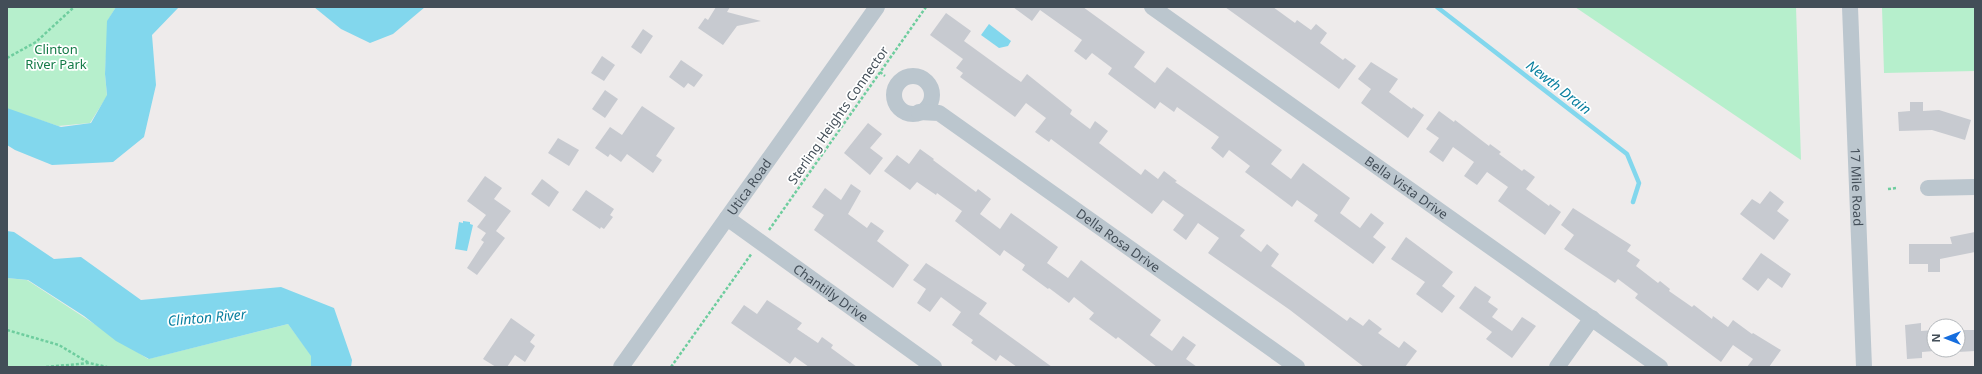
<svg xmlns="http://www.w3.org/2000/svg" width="1982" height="374" font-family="'Noto Sans',sans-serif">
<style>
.green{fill:#b6efcc}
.water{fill:#82d7ed}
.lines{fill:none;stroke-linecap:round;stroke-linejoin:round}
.stream{stroke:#82d7ed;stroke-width:4.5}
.building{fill:#c7cad0}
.path{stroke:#6ecd9e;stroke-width:2.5;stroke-dasharray:3 2;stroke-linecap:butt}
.minor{stroke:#bbc6ce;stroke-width:16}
.labels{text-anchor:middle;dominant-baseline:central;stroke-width:3.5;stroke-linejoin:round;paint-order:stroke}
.park-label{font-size:13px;fill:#147a47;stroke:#fff}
.street-label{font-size:13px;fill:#434e58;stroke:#fff}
.water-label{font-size:14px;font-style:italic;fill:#097f9f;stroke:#fff}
</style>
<rect width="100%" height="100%" fill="#eeebeb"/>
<g class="green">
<path d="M7,7h109l-8,13 -3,54 2,22 -17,27 -32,3 -51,-17z"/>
<path d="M1575,7h221l5,153z"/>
<path d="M1882,7h93v64l-91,2z"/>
<path d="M7,278l20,2 121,79 140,-35 23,31v12h-304z"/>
</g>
<g class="water">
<path d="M116,7h63l-27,28 4,50 -12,52 -31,25 -61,3 -37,-15 -8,-5v-37l54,19 30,-4 16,-28 -2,-21 2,-53z"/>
<path d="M314,7h111l-32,27 -23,9 -29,-14z"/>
<path d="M989,24l22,17 -3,5 -9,2 -18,-13z"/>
<path d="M463,221l7,1v2l3,1 -6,26 -12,-2 4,-27 4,1z"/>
<path d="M7,231l7,1 40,27 27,-2 60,43 140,-13 53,21 18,52 -1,7h-40v-11l-23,-32 -139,35 -33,-18 -32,-25 -56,-36 -21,-2z"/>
</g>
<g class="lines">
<path class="stream" d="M1437,7l190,147 12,29 -6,19"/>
</g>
<g class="building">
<path d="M716,7h14l-3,5 34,9 -24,5 -14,19 -25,-17 7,-10 3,2z"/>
<path d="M1013,7h70l62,45 -11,15 21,16 12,-16 115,83 -11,14 20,15 12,-16 47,35 -10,15 20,15 11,-15 13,10 -11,14 13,10 -13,17 -59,-43 4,-6 -21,-15 -5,7 -47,-35 5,-6 -21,-16 -6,8 -12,-10 8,-11 -42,-30 -3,5 -14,-10 -5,7 -47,-35 4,-6 -20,-15 -6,7 -12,-9 8,-11 -42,-30 -8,11z"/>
<path d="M1225,7h48l22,16 2,-3 14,10 5,-6 11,9 -7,10 23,17 2,-2 11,8 -17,23z"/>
<path d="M946,13l25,18 -7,10 44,32 13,9 6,-8 45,36 -2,4 20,15 5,-8 13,10 -9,12 42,32 4,-6 13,10 6,-8 13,10 -2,1 70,48 -5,6 21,16 6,-8 12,10 -8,12 76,55 3,-4 13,9 6,-7 13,10 -4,4 21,15 5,-7 13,10 -12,16h-41l-74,-57 -82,-57 11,-15 -21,-15 -12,17 -13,-10 11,-15 -21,-15 -11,14 -101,-75 -2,3 -14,-10 11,-14 -20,-15 -11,14 -55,-40 3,-4 -7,-5 7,-9 -33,-24z"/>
<path d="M643,29l10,7 -12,18 -10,-7z"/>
<path d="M602,56l13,9 -11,16 -13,-8z"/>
<path d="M681,60l22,15 -9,12 -6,-4 -4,5 -15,-11z"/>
<path d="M1371,62l27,17 -9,13 23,17 1,-2 11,8 -16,23 -47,-35 10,-14 -13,-10z"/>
<path d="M605,90l13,9 -13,19 -13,-9z"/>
<path d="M1910,102h13v9l16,-1 32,10 -6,20 -33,-10 -33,1 -1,-19 12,-1z"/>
<path d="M642,106l33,22 -19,28 6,4 -9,13 -26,-19 -6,8 -11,-8 -2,3 -13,-9 15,-21 12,8z"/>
<path d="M1439,111l15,11 1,-2 34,26 1,-2 11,8 -2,2 23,17 2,-2 11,8 -9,12 23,17 1,-2 11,8 -16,23 -47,-34 10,-14 -21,-15 -10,13 -13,-9 10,-14 -21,-15 -10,15 -14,-10 10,-14 -13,-9z"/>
<path d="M868,123l14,11 -12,14 13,10 -13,17 -26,-22z"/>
<path d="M558,138l21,12 -10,16 -21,-13z"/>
<path d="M920,149l14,10 -1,1 43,32 2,-3 13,10 -11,15 20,15 11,-16 47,34 -11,16 21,15 13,-18 80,60 -11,15 22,16 11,-15 13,9 -10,14 11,8h-40l-39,-30 -2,2 -27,-20 5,-6 -20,-16 -5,6 -20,-15 -1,1 -26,-19 3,-5 -21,-15 -4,6 -45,-35 7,-10 -25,-18 -1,2 -19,-13 -7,8 -26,-19 13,-16 12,9z"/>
<path d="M485,176l17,12 -8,11 17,12 -15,20 9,7 -28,37 -10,-7 17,-26 -3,-2 5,-7 -9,-6 9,-12 -19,-14z"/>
<path d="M542,179l17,13 -10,15 -18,-13z"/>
<path d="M851,184l10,7 -13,23 19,14 4,-6 13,9 -7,10 32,24 -16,23 -79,-58 10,-15 -12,-8 13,-19 16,12z"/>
<path d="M586,190l28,19 -4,6 3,2 -9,12 -3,-2 -1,2 -28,-19z"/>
<path d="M1770,191l14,11 -7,9 12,9 -15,20 -34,-26 12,-15 8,5z"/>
<path d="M1573,208l58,37 -4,6 13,9 -4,6 22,17 2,-2 10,8 -1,2 23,16 2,-2 18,14 1,-3 15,11 5,-7 19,14 1,-1 28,17 -12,17h-22l6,-8 -20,-14 -12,17 -86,-64 3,-4 -20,-15 -3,4 -51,-34 10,-14 -13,-10z"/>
<path d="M1975,232v20l-35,7v13h-12v-8h-19v-20h43l-2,-7z"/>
<path d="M1406,237l47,35 -11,14 13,10 -13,17 -26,-19 9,-12 -34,-23z"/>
<path d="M1761,253l30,21 -9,14 -14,-10 -10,13 -16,-12z"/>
<path d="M926,263l61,40 -8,11 73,53h-35l-17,-12 -4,6 -25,-18 2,-3 -21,-15 9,-13 -20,-15 -11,15 -13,-9 9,-14 -13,-9z"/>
<path d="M1475,286l16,11 -3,5 10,7 -6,8 20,14 10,-14 14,9 -24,32 -26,-19 6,-7 -33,-24z"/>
<path d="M767,300l35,23 -5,6 21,14 4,-6 11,8 -2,3 26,19h-48l-14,-10 -5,7 -59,-41 13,-18 13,9z"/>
<path d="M511,318l24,17 -5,7 5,4 -10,16 -10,-7 -8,12h-11l-13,-8z"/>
<path d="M1921,323v8l13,-1v21l-12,1v6l-15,1 -2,-34z"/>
<path d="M1958,330h17v21l-17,1z"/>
</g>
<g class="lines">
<g class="path">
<path d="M7,58l29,-16 38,-35"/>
<path d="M880,72l5,4"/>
<path d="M1888,189l9,-1"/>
<path d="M769,230l157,-223"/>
<path d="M7,330l52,15 30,18"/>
<path d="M46,367l43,-4 18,4"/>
<path d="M671,367l81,-114"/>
</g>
<g class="minor">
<path id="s1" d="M1152,7l508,360"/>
<path id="s2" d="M1850,7l14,360"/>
<circle cx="913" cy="95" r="19"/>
<path id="s3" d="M919,112l20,1 358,254"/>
<path d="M1928,188l47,-1"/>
<path id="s4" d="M727,218l207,149"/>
<path id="s5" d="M621,367l256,-360"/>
<path d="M1557,367l35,-49"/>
</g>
</g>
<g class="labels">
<g class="park-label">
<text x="56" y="49">Clinton<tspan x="56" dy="15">River Park</tspan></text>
</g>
<g class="street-label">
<text transform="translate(838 115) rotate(-55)">Sterling Heights Connector</text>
<text stroke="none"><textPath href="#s5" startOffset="221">Utica Road</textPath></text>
<text stroke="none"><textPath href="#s1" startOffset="312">Bella Vista Drive</textPath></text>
<text stroke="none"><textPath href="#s2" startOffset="180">17 Mile Road</textPath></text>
<text stroke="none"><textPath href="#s3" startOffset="240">Della Rosa Drive</textPath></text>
<text stroke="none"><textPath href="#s4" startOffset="128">Chantilly Drive</textPath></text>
</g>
<g class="water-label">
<text transform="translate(1559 87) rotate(38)">Newth Drain</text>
<text transform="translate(207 317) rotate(-5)">Clinton River</text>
</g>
</g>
<rect width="1982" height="374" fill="none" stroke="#434e58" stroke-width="16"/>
<g transform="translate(1946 338) rotate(270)"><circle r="19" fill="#ffffff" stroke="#b4b8bc"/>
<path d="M0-3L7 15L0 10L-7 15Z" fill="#156dde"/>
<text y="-6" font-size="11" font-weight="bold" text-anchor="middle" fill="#434e58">N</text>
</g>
</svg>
